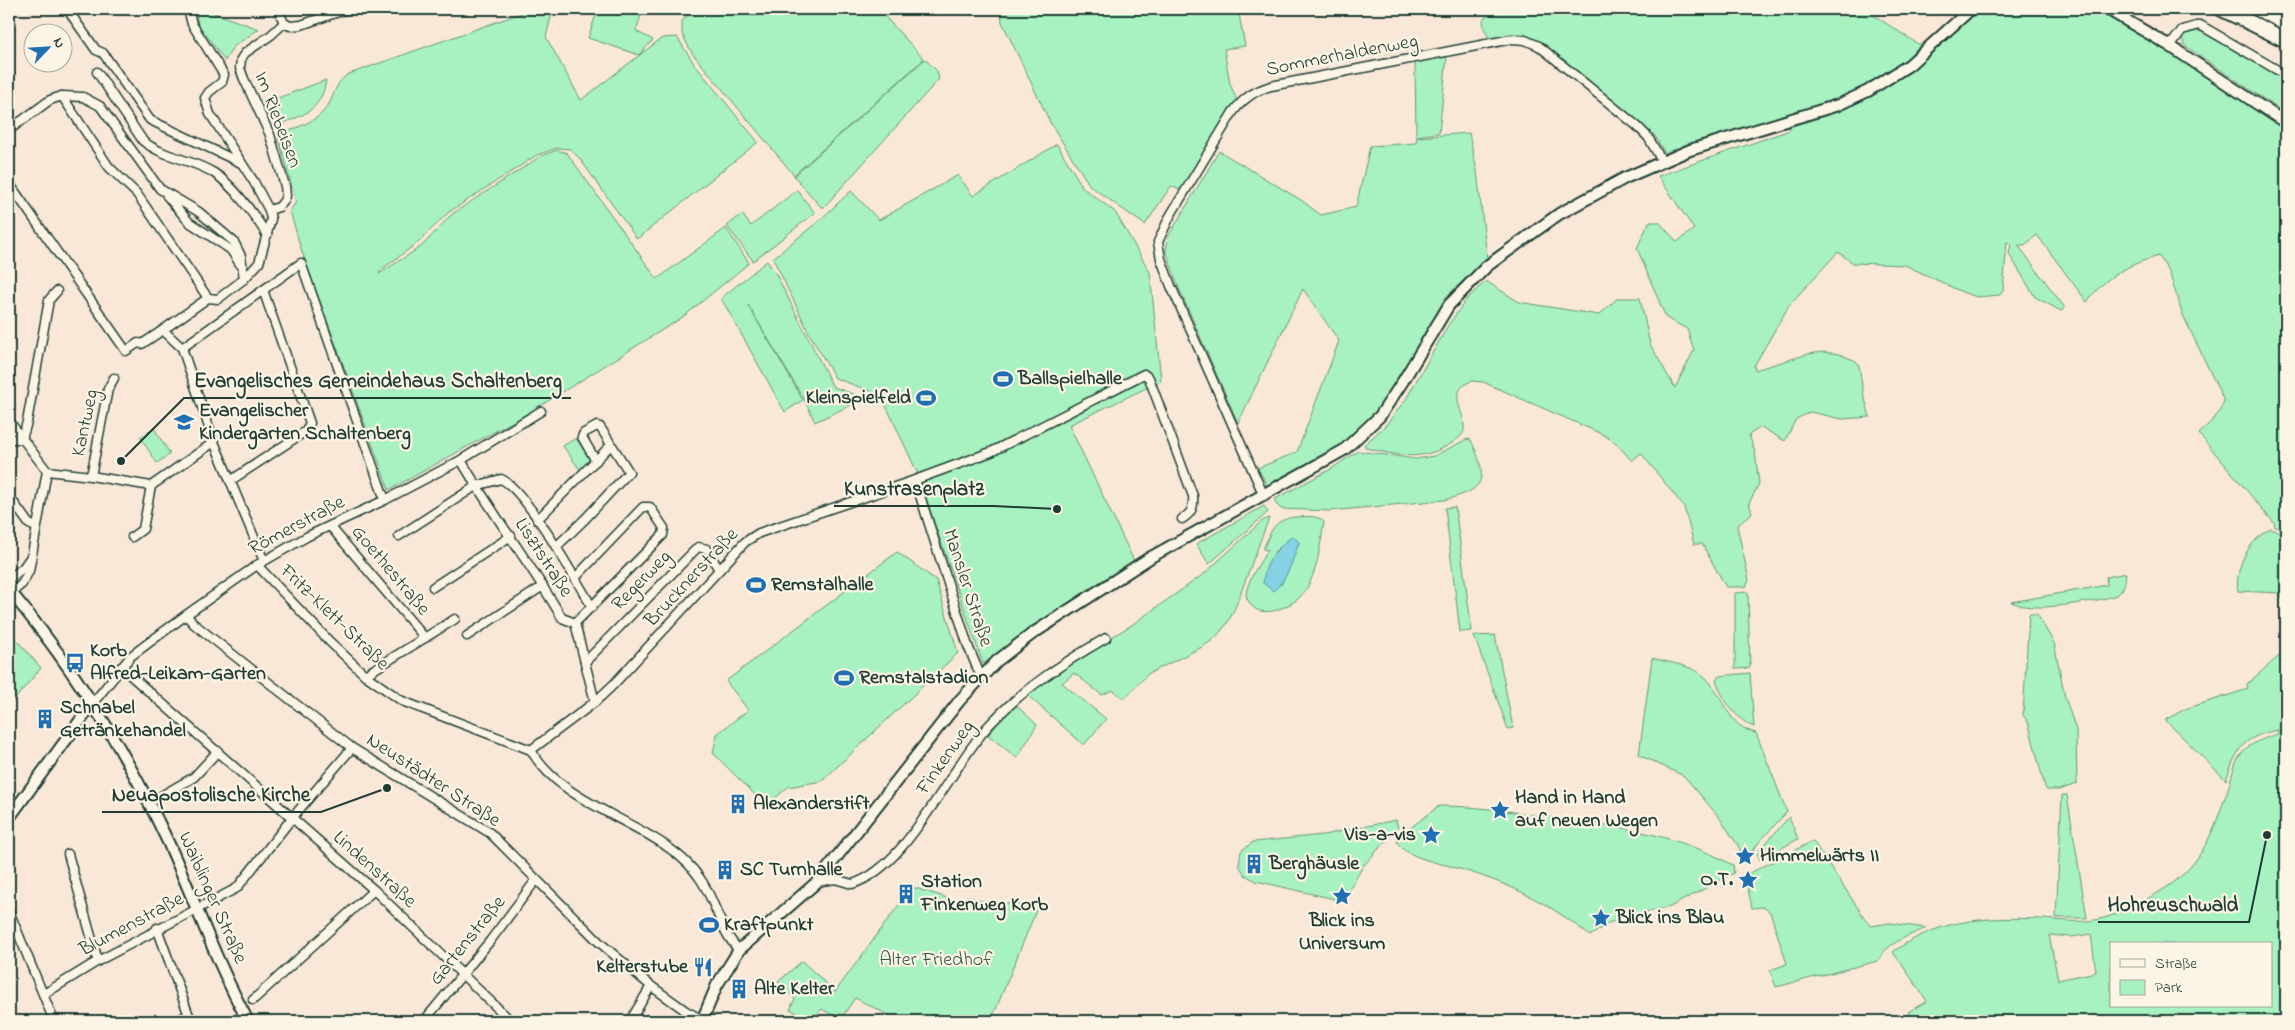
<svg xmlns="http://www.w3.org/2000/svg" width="2295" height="1030" font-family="'Indie Flower',sans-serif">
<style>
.green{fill:#a8f1c0;stroke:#64977a;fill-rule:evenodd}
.water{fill:#84d2e3;stroke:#5c969d}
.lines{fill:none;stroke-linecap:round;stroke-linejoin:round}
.minor-casing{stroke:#1f3d34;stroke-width:11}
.tertiary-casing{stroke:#1f3d34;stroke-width:14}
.trunk-casing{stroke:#1f3d34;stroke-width:18}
.minor{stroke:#fcf5e5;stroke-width:8}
.tertiary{stroke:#fcf5e5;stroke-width:10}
.trunk{stroke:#fcf5e5;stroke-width:14}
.labels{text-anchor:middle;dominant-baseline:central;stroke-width:4.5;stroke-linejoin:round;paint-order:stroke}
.street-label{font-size:20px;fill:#1f3d34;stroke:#fcf5e5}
.poi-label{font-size:20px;font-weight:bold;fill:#1f3d34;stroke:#fcf5e5;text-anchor:start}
.park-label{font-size:20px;fill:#345849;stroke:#fcf5e5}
.leader{fill:none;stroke:#1f3d34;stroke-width:2}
.callout-dot{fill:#1f3d34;stroke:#fcf5e5;stroke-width:2}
.callout-label{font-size:21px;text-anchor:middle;font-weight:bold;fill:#1f3d34;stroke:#fcf5e5;stroke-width:4.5;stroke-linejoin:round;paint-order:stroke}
</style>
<rect width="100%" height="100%" fill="#f9e8d7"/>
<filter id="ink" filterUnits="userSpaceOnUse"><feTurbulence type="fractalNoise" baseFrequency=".02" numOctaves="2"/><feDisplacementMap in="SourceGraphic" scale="10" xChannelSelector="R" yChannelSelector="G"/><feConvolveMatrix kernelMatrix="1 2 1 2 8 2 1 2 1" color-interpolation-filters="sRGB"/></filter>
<g filter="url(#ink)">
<g class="green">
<path d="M195,9h17l2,4 45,16 -26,18 -8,14 -27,-37z"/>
<path d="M533,9h20l-7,28 35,63 81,-62 15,-1 18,28 63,77 -121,97 -57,-80 -10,-10 -13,-1 -20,7 -88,57 -33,32 -35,26 -2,4 43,-28 30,-32 89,-58 16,-6 10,3 90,126 69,-51 23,35 -66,54 -151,94 -143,79 -87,-238 -12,-41 6,-9 -18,-66c14,-7 35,-13 45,-24 13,-14 9,-28 26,-38z"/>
<path d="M598,9h45l-7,22 17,9 -14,15 -51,-17z"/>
<path d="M693,9h185l46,50 -130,116 -102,-122 -10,-19v-13z"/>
<path d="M1001,9h237l7,37 -21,3 6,35 7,17 -55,90 -11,-5 -26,39 -55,-39 -39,-62 -49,-102z"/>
<path d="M1492,9h372l54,35h24l38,-35h117l70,42 119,78v403l-12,-6 1,-2 -76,-90 19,-20 6,-13 -42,-88 -13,-41 -10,-16c-32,9 -53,20 -72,46l-50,-67 -12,10h-7l47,63 -4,3 -26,-14 -26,-43 2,-10 -4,-2 -4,48 -3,5 -23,2 -15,-5 -57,-27 -52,-2 -15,-11 -48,52 -36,62 1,4 53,-16 15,-2 16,2 17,7 3,4 4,27 7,25 -28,2 -32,-7 -14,7 -11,22 -24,-14 -12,8 6,17 4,32 -10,19 3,10 -15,13 12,54 -3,7h-20l-24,-43h-8l-10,-37 -43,-54 -9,8 -16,-18 -14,-9 -119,-52 -12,-1c-26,12 -5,30 -7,48 0,7 -7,10 -12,14 -30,19 -53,13 -86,5l-2,-3 22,-20 20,-26 43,-75 17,-24 20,-19 33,21 80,13 19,-17h22l10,46 25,44 19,-38 -7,-21 -21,-11 -29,-70 12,-26h10l18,20 17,-13 -36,-53 132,-46 -5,-16 -119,41 -11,-19 -112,-93 -20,-9 -34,4 -5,-10 -1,-8z"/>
<path d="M2193,30l9,2 78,45 6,1v36l-102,-69 -2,-8 4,-6z"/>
<path d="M1447,56l-8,77 -23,3 -1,-75z"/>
<path d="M925,59l12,12 2,8 -115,128h-3l-27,-31z"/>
<path d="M326,80c-5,32 -23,35 -50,46l-9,-24z"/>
<path d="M1469,133l8,38 10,87 -41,39 -39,68 -31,49 -34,33 -71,39 -4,-1 -9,-17 39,-16 42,-111 -36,-52 -65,134 -60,-137 -12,-35 2,-14 51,-86 82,49 20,15 35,-8 14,-61 46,-3 1,-6z"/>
<path d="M1057,144l26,44 32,24 35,60 11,109 -92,44 65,136 -151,103 -66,-192 -36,-77 -46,-17 -25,-43 -37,-77 47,-38 31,-29 28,29 79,-45 15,21z"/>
<path d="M797,190l18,23 -62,48 -26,-35 15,-12 9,12z"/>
<path d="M767,261l9,13 57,113 33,11 -51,24 -10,-21 -57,-96 55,95 -18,12 -64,-114z"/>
<path d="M154,428l16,26 -13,9 -17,-26z"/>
<path d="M576,438l14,22 -10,10 -17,-24z"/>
<path d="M1467,439l4,1c18,39 15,50 -27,60l-114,11 -49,-2 -6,-6v-4l56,-30 27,-18 58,8 18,-3z"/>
<path d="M1264,506l4,6 -59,52 -13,-20z"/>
<path d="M1455,507l17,124 -12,1 -15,-124z"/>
<path d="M1295,517c10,0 22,-3 29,5 -4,24 -7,59 -25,76 -12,10 -37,21 -48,7 -2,-3 -5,-7 -5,-10 0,-12 15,-35 22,-45l-5,-1c9,-19 10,-29 32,-32zM1293,536l6,6 -18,43 -7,-33z"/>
<path d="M1269,518l-34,90 -8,16 -13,15 -10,7 -56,28 -24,25 -11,-9 -11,5 -28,-22 -12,10 44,36 -22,26 -58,-51 35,-27 69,-41 74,-52 58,-53z"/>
<path d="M2271,529l15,5v70l-6,-11 -42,-2c-4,-23 12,-53 33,-62z"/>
<path d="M897,552l39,28 22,73 -136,128 -34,6 -22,19 -53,-53 4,-19 31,-24 -22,-29z"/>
<path d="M2126,573c-1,7 -1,16 -8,21 -8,6 -68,14 -80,13 -9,0 -18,-1 -27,-5l96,-17 -1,-8z"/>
<path d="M1748,592l2,76 -15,1v-76z"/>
<path d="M2029,614h8l17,29 11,54 11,33 1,54 -18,6h-12l-2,-3 -17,-65 -5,-7z"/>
<path d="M9,631l32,37 -32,38z"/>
<path d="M1495,635l18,93 -5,1 -34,-93z"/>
<path d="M2286,650v371h-374l-4,-9 19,-11 -34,-49c46,-34 94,-35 149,-33 17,1 35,4 53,1 21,-4 40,-14 59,-25 48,-26 58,-60 75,-109 3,-10 5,-23 12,-32 8,-11 23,-15 36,-20l1,-4c-34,6 -41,18 -52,50l-61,-60 20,-11 63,-20 -1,-5zM2091,934l5,38 -38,8 -9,-45 23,2zM2111,944h160v62h-160z"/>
<path d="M1652,658c17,5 43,7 55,21 17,18 21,48 49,54l31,79 -28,30 -12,18 -4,-1 -4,-12 -20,-30 -35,-41 -45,-21z"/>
<path d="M1750,673l4,54c-17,-6 -34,-31 -38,-48l4,-3z"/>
<path d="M1015,704l22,21 -20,33 -29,-23z"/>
<path d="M2062,795h5l20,123h-31z"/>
<path d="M1439,806c34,0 69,5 103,10 64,8 133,17 191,49l1,8 -64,34 -45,9 -16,7 -19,13c-43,-35 -84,-54 -137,-69 -14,-4 -53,-11 -56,-27l4,-5z"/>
<path d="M1789,817l9,22 -38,21 -3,-7z"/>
<path d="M1396,820l2,8 -35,38 -20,35 -87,-20 -11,-6 -6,-10 2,-14 12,-9 70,-7z"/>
<path d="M1813,841l57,85 20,-3 36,5c-17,8 -40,15 -48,33l-102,26 -6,-17 17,-6 -17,-52 -7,-5 -11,1 -6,-28 2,-6z"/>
<path d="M912,887l52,16 3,-7 15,5 56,5 -47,115h-91l-45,-23 -15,22 -18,-11 -12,12 -20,-12 5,-10 -17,-17 24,-21 33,31z"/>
</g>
<path class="water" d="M1293,536l6,6c-6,17 -11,38 -26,49l-10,-8c2,-21 13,-35 30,-47z"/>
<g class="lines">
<defs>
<g id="minor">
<path d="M67,9l29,41 7,3 47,67 91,43"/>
<path d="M188,9l4,15 32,51 -2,7 -13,10 -4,6 5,16 44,68 15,28 2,9 -12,44 -15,16 -26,20 -10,-1 -45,32 19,18 32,94 50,119"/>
<path d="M278,9l6,14 6,3 11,-1 46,-16"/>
<path d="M2170,46l12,-16 18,-5 86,50"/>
<path d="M97,72l46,69c21,17 49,18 71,32 19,12 41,43 53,62"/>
<path d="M62,96l21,1 17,9 60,83 39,23 35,30 7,14 3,23"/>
<path d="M9,130l41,-30 12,-4 47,71 28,27 71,104"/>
<path d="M9,183l117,168 12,-8 4,1 21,-14"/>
<path d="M167,196l22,26 42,28 9,14"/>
<path d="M269,210l10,-3 5,-6 2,-5 -1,-10 -15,-51 -26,-56 -4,-11 1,-9 4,-6 26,-18 13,-12"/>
<path d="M182,348l119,-85 84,237"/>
<path d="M9,421l38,50 44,5 60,10 63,-44"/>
<path d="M9,439h13l5,-17 22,-122 8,-9"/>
<path d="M461,460c31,54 70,104 101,158l13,5"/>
<path d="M91,476l17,-87 6,-11"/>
<path d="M915,480l53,166 13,31"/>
<path d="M230,481l76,-50 4,-8 -47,-133"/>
<path d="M1264,496l-93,-210 -10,-27 -3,-17 12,-26 63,-104c11,-14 21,-21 38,-26l241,-47 13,1 14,6 98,80 11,11 14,24"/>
<path d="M9,499h2l18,25 7,3"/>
<path d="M537,520l73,-74"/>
<path d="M330,526l95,112"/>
<path d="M399,536l77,-50 25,-7c25,11 75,101 91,128"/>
<path d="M132,537l11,-8 8,-43"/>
<path d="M556,547l29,-28 44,-47 -29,-45 -3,-1 -13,7 -2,4 14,24"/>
<path d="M257,565l73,77 35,33 37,26 129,49c26,48 96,67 138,98 10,7 23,19 30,29 17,23 20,53 40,73"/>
<path d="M575,578l68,-71h7l14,21 -1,7 -88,88"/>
<path d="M9,579l14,-11 7,-10"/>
<path d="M433,587l78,-51"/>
<path d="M11,593l11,-9 7,-13 18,-100"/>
<path d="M186,615l8,9 158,124 138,85 109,109 52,44 35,25 17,9"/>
<path d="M575,623l20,79"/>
<path d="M467,636l76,-50"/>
<path d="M586,661l112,-114 9,2 12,21"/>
<path d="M121,667l253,223 137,131"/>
<path d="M365,675l90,-56"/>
<path d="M93,703l38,-47 55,-41 71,-50 51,-29 77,-36 76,-40 80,-49"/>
<path d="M531,750l64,-48 18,-17 132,-143 14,-9 156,-53 76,-28 153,-78 5,4 44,118c1,11 -1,17 -11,23"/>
<path d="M149,803l45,-26 24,-26"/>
<path d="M68,854l30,107"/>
<path d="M817,882l18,-3 17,5c56,-16 100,-121 140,-162 33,-35 73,-60 114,-84"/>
<path d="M9,911l45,110"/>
<path d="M157,928l34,93"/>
<path d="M44,994l54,-33 139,-73 55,-70 60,-70"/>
<path d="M253,1000l121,-110"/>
<path d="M175,1021l14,-6"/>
<path d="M424,1021l66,-80 46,-61"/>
<path d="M630,1021l21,-35"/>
</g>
<g id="tertiary">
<path d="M2107,9l63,37 116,77"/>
<path d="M9,590c64,76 117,162 159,252 27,59 49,122 80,179"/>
<path d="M9,818l84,-115"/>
<path d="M702,1021l15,-36 22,-35 78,-68 143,-182 37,-39 35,-27 119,-77 193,-107 36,-34 23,-35 46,-76 38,-39 72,-52 66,-36 65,-28 148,-45 30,-14 41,-26 62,-56"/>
</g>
<g id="trunk">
<path d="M2222,9l64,31"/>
<path d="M2258,9l28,14"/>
</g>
</defs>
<use href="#minor" class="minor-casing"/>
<use href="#tertiary" class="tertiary-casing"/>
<use href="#trunk" class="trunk-casing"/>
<use href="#minor" class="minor"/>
<use href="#tertiary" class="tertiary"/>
<use href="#trunk" class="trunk"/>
</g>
</g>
<defs>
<symbol id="stadium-bare" viewBox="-9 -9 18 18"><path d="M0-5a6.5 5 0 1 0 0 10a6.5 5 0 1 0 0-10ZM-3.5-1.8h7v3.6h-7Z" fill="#1f6fb2" stroke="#fcf5e5" stroke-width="2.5" paint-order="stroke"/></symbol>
<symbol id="school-bare" viewBox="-9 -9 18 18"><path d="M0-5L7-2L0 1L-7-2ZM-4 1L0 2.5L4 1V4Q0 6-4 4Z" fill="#1f6fb2" stroke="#fcf5e5" stroke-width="2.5" paint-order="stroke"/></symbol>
<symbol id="bus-bare" viewBox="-9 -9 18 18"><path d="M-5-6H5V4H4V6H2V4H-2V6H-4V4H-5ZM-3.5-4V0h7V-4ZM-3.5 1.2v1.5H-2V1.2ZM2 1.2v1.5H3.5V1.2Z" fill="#1f6fb2" stroke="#fcf5e5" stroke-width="2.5" paint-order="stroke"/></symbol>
<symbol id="building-bare" viewBox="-9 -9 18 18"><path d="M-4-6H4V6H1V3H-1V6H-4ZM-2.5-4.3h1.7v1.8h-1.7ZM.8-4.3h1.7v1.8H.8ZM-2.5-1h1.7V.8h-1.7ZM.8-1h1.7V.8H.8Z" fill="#1f6fb2" stroke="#fcf5e5" stroke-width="2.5" paint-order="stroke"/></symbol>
<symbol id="sight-bare" viewBox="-9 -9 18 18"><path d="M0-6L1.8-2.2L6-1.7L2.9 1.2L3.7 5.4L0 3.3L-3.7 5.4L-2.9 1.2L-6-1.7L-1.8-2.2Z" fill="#1f6fb2" stroke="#fcf5e5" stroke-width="2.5" paint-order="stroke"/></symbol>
<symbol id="restaurant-bare" viewBox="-9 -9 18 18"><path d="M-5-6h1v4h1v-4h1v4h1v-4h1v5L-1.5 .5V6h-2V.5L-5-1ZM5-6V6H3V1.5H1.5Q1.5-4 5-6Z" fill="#1f6fb2" stroke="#fcf5e5" stroke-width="2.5" paint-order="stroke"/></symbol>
</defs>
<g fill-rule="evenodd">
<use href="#stadium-bare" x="989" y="365" width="28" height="28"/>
<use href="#stadium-bare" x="912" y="384" width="28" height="28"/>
<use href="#school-bare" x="170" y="408" width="28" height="28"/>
<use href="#stadium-bare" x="742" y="571" width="28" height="28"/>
<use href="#bus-bare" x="61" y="649" width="28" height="28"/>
<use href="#stadium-bare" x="830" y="664" width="28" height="28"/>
<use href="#building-bare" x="31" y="705" width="28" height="28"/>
<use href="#building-bare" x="724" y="790" width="28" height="28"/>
<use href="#sight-bare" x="1486" y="796" width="28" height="28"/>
<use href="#sight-bare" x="1417" y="821" width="28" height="28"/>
<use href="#sight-bare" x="1731" y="842" width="28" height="28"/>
<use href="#building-bare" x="1240" y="850" width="28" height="28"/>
<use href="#building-bare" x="711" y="856" width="28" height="28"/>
<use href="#sight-bare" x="1734" y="866" width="28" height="28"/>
<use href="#building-bare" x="892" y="880" width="28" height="28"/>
<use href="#sight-bare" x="1328" y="882" width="28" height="28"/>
<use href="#sight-bare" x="1587" y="904" width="28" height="28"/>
<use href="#stadium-bare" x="695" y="911" width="28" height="28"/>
<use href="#restaurant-bare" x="689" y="953" width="28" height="28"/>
<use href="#building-bare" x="725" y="975" width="28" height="28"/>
</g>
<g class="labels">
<g class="street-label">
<text transform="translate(1342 56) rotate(-11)">Sommerhaldenweg</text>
<text transform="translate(277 120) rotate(69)">Im Riebeisen</text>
<text transform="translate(86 423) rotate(-78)">Kantweg</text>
<text transform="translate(297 526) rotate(-28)">Römerstraße</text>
<text transform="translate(543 558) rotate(57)">Lisztstraße</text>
<text transform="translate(390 571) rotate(50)">Goethestraße</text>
<text transform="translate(692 578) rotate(-47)">Brucknerstraße</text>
<text transform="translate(642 581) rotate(-46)">Regerweg</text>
<text transform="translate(967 588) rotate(72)">Mansler Straße</text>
<text transform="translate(334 618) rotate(44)">Fritz-Klett-Straße</text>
<text transform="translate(946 758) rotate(-55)">Finkenweg</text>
<text transform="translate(433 781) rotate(33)">Neustädter Straße</text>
<text transform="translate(374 870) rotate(42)">Lindenstraße</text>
<text transform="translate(212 898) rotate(66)">Waiblinger Straße</text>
<text transform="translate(132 925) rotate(-28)">Blumenstraße</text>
<text transform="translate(468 941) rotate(-51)">Gartenstraße</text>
</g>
<g class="poi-label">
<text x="1018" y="379">Ballspielhalle</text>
<text x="911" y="398" text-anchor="end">Kleinspielfeld</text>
<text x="199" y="411">Evangelischer<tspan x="199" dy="23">Kindergarten Schaltenberg</tspan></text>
<text x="771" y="585">Remstalhalle</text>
<text x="90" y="651">Korb<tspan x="90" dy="23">Alfred-Leikam-Garten</tspan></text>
<text x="859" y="678">Remstalstadion</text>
<text x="60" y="708">Schnabel<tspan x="60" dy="23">Getränkehandel</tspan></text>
<text x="1515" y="798">Hand in Hand<tspan x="1515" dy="23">auf neuen Wegen</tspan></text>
<text x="753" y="804">Alexanderstift</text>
<text x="1416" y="835" text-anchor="end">Vis-a-vis</text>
<text x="1760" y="856">Himmelwärts II</text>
<text x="1269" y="864">Berghäusle</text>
<text x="740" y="870">SC Turnhalle</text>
<text x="1733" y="880" text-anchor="end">O.T.</text>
<text x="921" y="882">Station<tspan x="921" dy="23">Finkenweg Korb</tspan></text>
<text x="1616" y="918">Blick ins Blau</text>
<text x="1342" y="921" text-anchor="middle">Blick ins<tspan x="1342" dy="23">Universum</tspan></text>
<text x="724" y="925">Kraftpunkt</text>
<text x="688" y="967" text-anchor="end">Kelterstube</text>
<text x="754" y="989">Alte Kelter</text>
</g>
<g class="park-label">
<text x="936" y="960">Alter Friedhof</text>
</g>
</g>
<path class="leader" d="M121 461L184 398H571M1057 509L994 506H834M387 788L321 812H102M2267 835L2249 922H2098"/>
<g class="callout-dot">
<circle cx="121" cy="461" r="5"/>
<circle cx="1057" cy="509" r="5"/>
<circle cx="387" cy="788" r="5"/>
<circle cx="2267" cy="835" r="5"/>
</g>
<g class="callout-label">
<text x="378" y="387">Evangelisches Gemeindehaus Schaltenberg</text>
<text x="914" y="495">Kunstrasenplatz</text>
<text x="211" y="801">Neuapostolische Kirche</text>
<text x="2173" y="911">Hohreuschwald</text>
</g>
<rect width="2295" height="1030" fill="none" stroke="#fcf5e5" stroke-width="30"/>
<rect x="15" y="15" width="2265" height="1000" fill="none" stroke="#1f3d34" stroke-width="2" filter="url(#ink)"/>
<rect x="2110" y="942" width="162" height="65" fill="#fcf5e5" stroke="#a4ab9e"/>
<rect x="2120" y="959" width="25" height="8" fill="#fcf5e5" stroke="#a4ab9e"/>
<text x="2155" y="968" font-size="15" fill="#1f3d34">Straße</text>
<rect x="2120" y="980" width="25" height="15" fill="#a8f1c0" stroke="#a4ab9e"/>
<text x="2155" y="992" font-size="15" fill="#1f3d34">Park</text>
<g transform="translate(48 48) rotate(65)"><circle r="24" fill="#fcf5e5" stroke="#a4ab9e"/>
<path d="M0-4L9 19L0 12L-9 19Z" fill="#1f6fb2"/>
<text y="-8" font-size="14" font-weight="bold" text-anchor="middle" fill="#1f3d34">N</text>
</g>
</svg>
